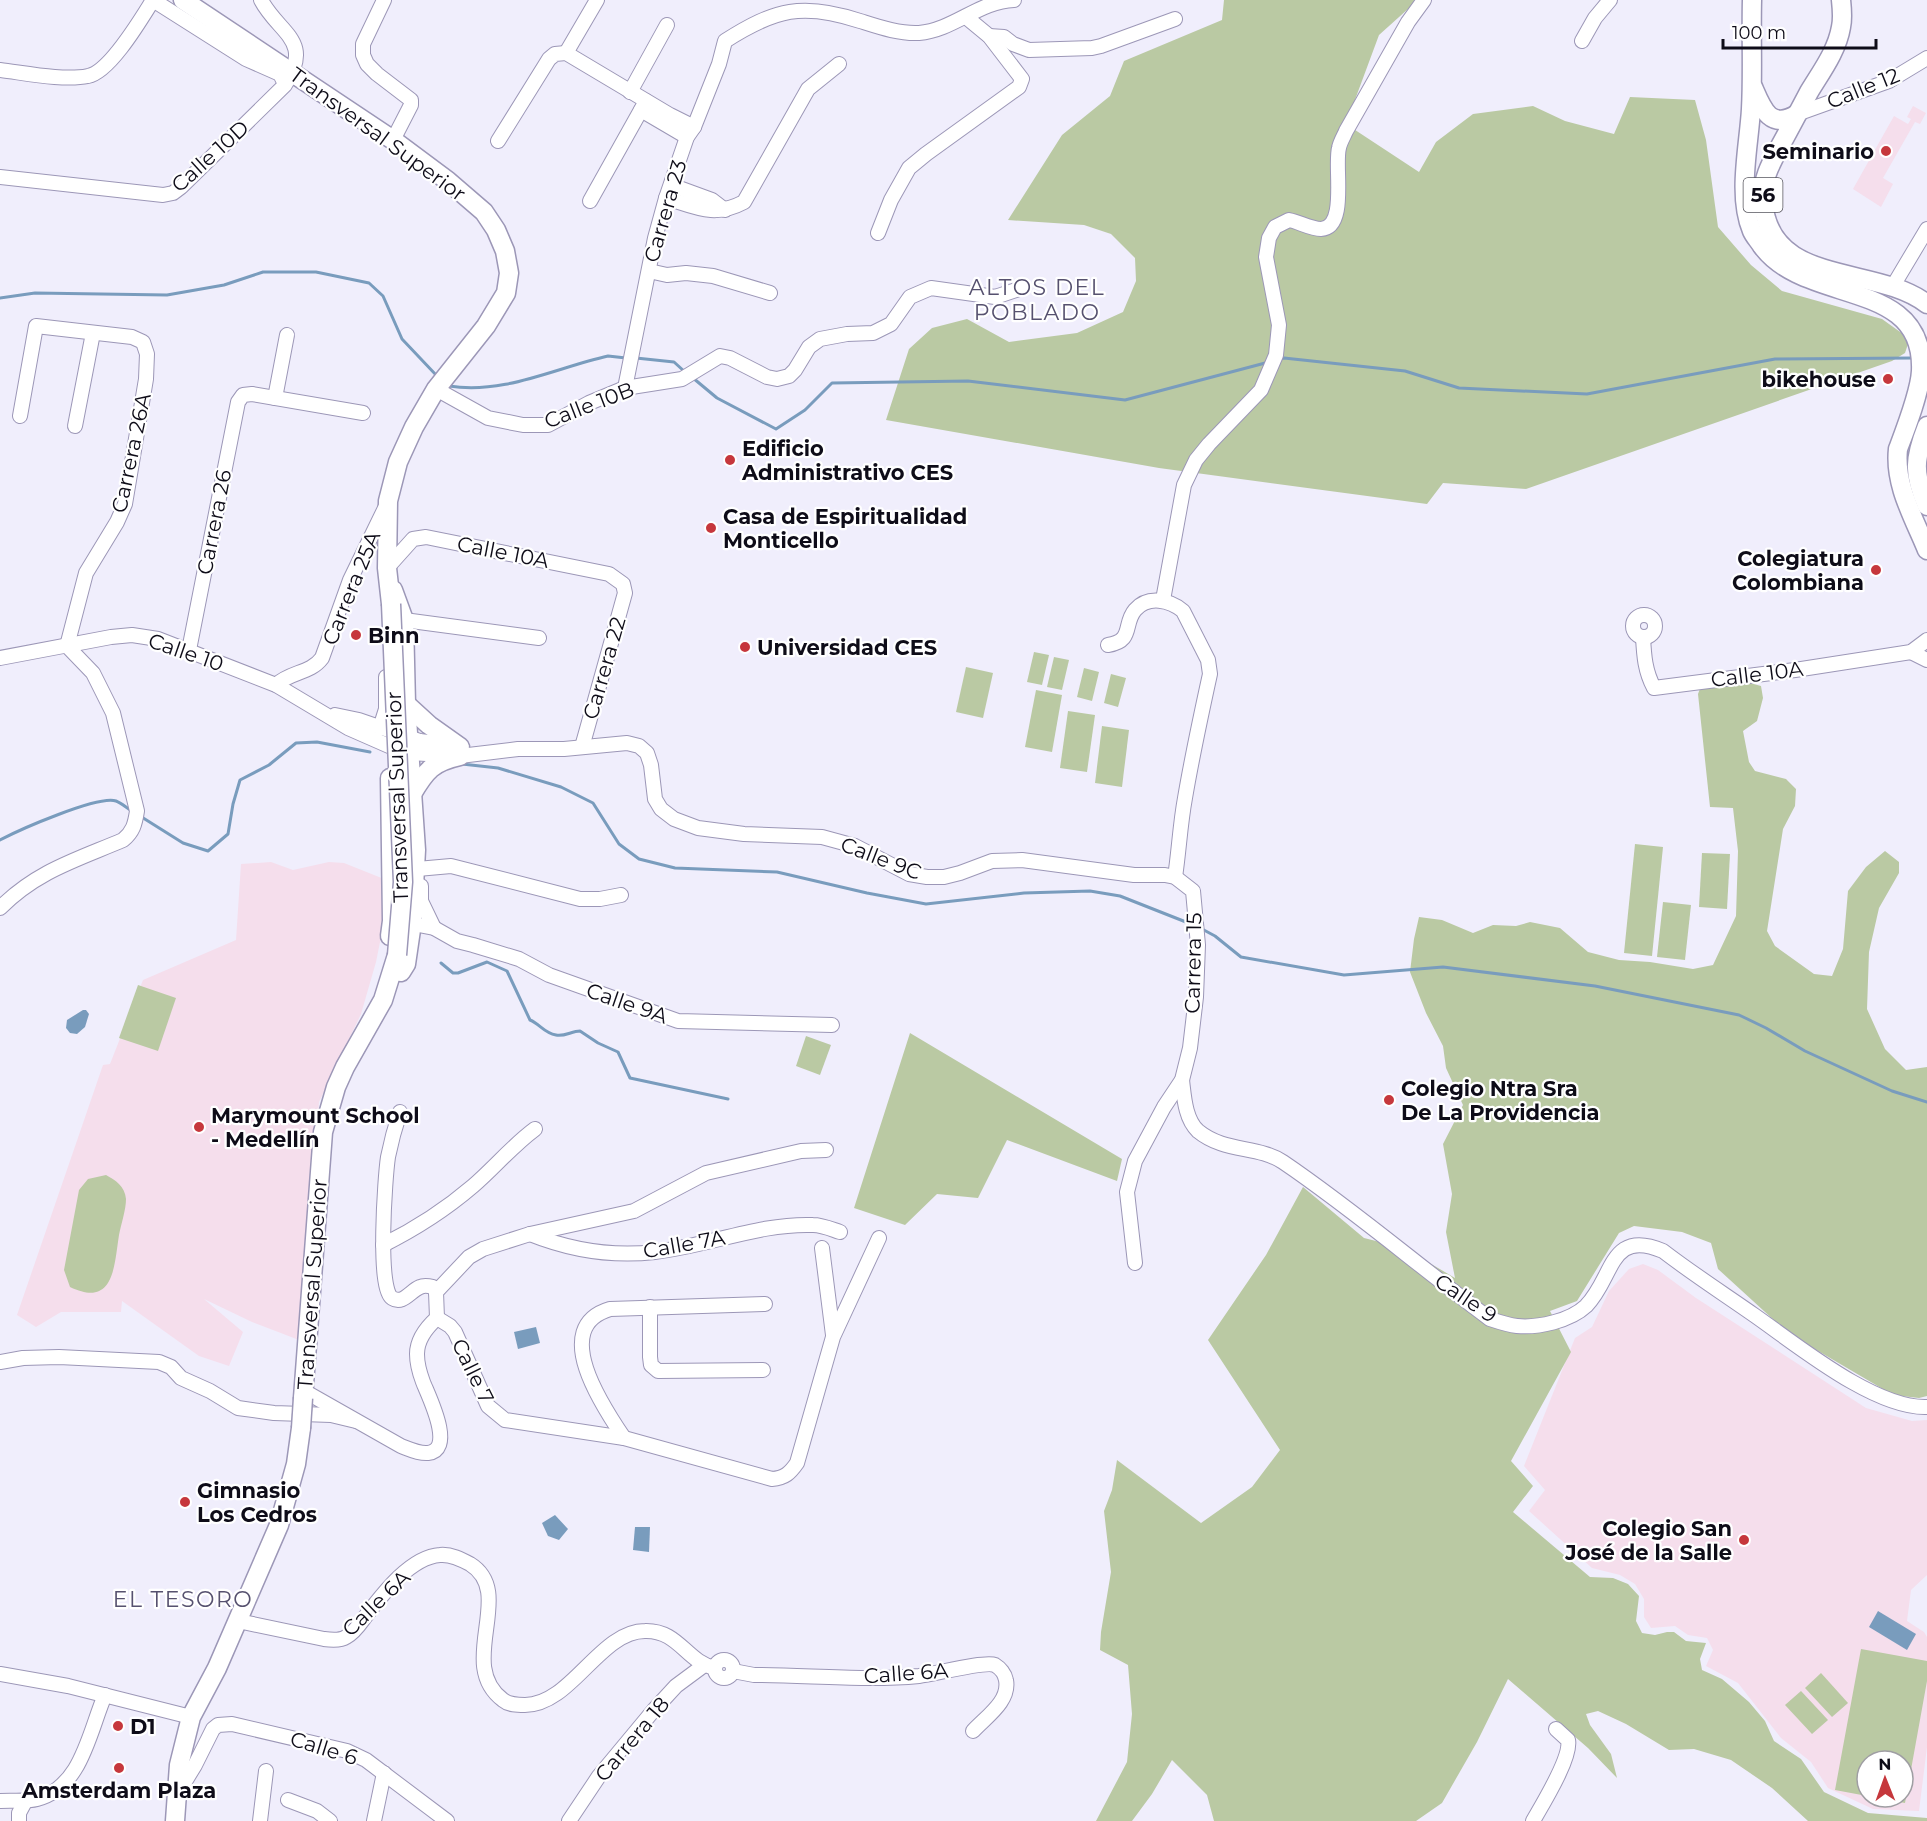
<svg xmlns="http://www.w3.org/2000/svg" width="1927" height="1821" font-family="Montserrat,sans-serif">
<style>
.education{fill:#f5deec;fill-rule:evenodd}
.green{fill:#bac9a3}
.water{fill:#799cbd}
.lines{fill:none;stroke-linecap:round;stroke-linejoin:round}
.stream{stroke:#799cbd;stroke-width:3}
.minor-casing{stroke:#9c97b7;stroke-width:16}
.major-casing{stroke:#9c97b7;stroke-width:21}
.minor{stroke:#fff;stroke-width:14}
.major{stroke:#fff;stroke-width:18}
.major-bridge-casing{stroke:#9c97b7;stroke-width:21;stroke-linecap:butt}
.major-bridge{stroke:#fff;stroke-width:18}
.poi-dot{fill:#c6373c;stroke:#fff;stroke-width:2}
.labels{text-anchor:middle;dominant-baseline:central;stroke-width:4.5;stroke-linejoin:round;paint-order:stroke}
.shield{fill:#fff;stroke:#56555d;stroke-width:1.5}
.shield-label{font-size:20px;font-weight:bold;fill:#0e0c18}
.street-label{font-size:21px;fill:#0e0c18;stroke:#fff}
.poi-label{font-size:21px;font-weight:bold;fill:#0e0c18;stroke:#fff;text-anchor:start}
.neighbourhood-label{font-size:22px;letter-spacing:1.5px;fill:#56516f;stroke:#fff}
</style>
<rect width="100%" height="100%" fill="#f0eefc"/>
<g class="education">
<path d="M1913,106l13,7 -6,11 -5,-2 -32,56 10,6 -12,23 -28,-18 41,-73 14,8 3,-5 -4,-2z"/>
<path d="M271,862l22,8 36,-8 15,1 40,16 2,33 -10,50 -15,52 -42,88 -20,238 -47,-18 -48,-23 39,33 -14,34 -30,-10 -77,-55 -1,11h-60l-25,15 -19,-12 86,-250 7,-1 33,-84 93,-40 5,-76z"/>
<path d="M1643,1264l15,6 38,28 170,110 46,13 15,-1v155l-16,15 -4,31 17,11 3,5v110l-8,64 -46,-2 -45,-21 -17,-26 -30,-24 -43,-55 -32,-17 7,-16 -6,-12 -19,-3 -13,-9 -24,2 -7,-11v-18l-9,-15 -15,-9 -28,-7 -63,-57 16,-21 -21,-24 51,-128 17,-11 17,-36 20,-22zM1867,1761h36v36h-36z"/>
</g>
<g class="green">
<path d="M1224,0h194l-39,35 -33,89 73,48 17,-30 37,-28 60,-8 32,15 49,13 16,-37 65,3 11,40 12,87 33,38 31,26 100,28 21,15 5,10 -3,9 -13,8 -366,128 -83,-6 -16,21 -268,-36 -273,-48 23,-71 23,-21 35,-9 42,23 68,-9 46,-21 13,-31 -1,-23 -24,-24 -27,-9 -76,-5 54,-85 48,-39 14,-35 98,-41z"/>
<path d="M1034,652l15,3 -7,30 -15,-3z"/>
<path d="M1054,657l15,3 -7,30 -15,-3z"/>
<path d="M966,667l27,6 -10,45 -27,-6z"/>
<path d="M1084,668l15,4 -7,29 -15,-4z"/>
<path d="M1111,674l15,4 -8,29 -14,-4z"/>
<path d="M1746,682l15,4 2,12 -6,23 -14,10 6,31 6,9 31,8 10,10 -1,17 -12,23 -16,102 8,15 39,28 18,2 11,-27 5,-58 18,-24 19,-16 14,11v11l-20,35 -10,44 -2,57 18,40 21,21 21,-3v329l-8,2 -26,-3 -80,-47 -37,-26 -58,-53 -7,-26 -29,-11 -48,-6 -15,7 -42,68 -27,10 21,41 -60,109 22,25 -20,26 77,65 23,1 15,6 11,12 -3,25 6,12 13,2 12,-3h7l12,9 20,2 -6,16 2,11 20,9 27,23 16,19 9,20 27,18 23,33 44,21 59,5v3h-119l-36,-33 -41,-28 -37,-11 -25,1 -43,-26 -28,-13 -12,3 4,11 21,29 6,24 -29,-30 -80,-69 -31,63 -35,61 -26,18h-202l-7,-26 -35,-35 -20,34 -20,27h-36l31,-59 5,-48 -4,-49 -28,-15 1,-18 10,-60 -7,-61 8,-21 5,-30 84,63 51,-36 28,-37 -72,-110 58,-85 37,-68 61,51 40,10 51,30 -9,-46 6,-38 -9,-50 20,-39 -17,-37 -3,-22 -17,-33 -16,-41 4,-33 5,-22 23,3 31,13 20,-8 23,1 14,-4 30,6 28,24 31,8 31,2 43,7 20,-4 23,-49 2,-65 -5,-43 -23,-1 -12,-113 3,-8z"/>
<path d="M1036,690l26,5 -10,57 -27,-5z"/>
<path d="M1068,711l27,4 -8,57 -27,-4z"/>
<path d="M1102,726l27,4 -7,57 -27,-4z"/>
<path d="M1635,844l28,3 -11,109 -28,-3z"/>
<path d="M1702,853l28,1 -3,55 -28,-2z"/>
<path d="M1663,902l28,3 -6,55 -28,-3z"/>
<path d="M138,985l38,13 -18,53 -39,-13z"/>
<path d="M910,1033l212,126 -5,22 -110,-41 -29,58 -41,-4 -32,31 -51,-17z"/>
<path d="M806,1036l25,9 -11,30 -24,-9z"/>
<path d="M106,1175c9,5 19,11 20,24 0,11 -5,25 -7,36 -5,32 -5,73 -49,52l-6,-17 15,-80 9,-11z"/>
<path d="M1861,1649l66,12v20l-22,122 -34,-6h32v-36h-36v35l-32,-6z"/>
<path d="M1821,1673l27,30 -16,14 -27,-29z"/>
<path d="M1801,1691l27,29 -16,14 -27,-29z"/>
</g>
<g class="water">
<path d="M83,1010h3l3,4 -4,13 -8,7 -7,-1 -4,-5 1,-8z"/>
<path d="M536,1327l4,16 -22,6 -4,-17z"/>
<path d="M555,1515l13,14 -9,11 -11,-4 -6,-13z"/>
<path d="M635,1527h15l-1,25 -16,-2z"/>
<path d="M1878,1611l38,23 -9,16 -38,-23z"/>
</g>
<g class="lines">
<g class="stream">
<path d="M0,298l35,-5 132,2 57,-10 39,-13h53l53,11 14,13 19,43 35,37"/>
<path d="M636,358l38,4 11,10"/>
<path d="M1279,359l5,-1 121,13 54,17 128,6 188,-35 138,-1"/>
<path d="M693,378l24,20 59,31 29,-19 27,-27 136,-2 157,19 144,-38"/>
<path d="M449,386c54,9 106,-18 159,-30l18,2"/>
<path d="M462,764l36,4 63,19 32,16 26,41 20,15 36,9 102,4 90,21 59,11 98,-11 66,-2 30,5 71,28"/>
<path d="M140,816l43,27 25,8 20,-17 5,-30 7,-24 29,-15 27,-22 21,-1 53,10"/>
<path d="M0,840c19,-10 98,-45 116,-39 5,2 11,7 16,10"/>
<path d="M1202,929l13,7 26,21 103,18 99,-8 152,19 144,29 27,13 39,23 87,40 35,11"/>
<path d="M441,963l12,10h5l29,-11 20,9 23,49c10,4 14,13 26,15 8,2 16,-4 24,-4l18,12 20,9 12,26 98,21"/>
</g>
<defs>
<g id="minor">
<path d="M153,0l93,59 34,15 4,8"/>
<path d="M384,0l-21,44v11l4,9 10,10 34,26v5l-18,35"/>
<path d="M989,36l15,1 9,7 16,6 63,-2 9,-2 74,-27"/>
<path d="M1582,41l13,-23 15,-18"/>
<path d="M566,53l31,-53"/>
<path d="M0,70c25,3 64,11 88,6 22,-4 53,-57 65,-76"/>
<path d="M630,92l37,-67"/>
<path d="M641,110l46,27"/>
<path d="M1797,114l92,-33 38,-23"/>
<path d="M498,141l51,-82 6,-5 11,-1 104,62 24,12"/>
<path d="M0,177l163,18 10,-2 8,-6 104,-102c29,-45 -6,-51 -24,-85"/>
<path d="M671,185l41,15 13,10"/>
<path d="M666,198c30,9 48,20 78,4l64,-113 31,-25"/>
<path d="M590,201l56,-100"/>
<path d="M878,233l13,-33 18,-32 17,-14 93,-67 3,-8 -33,-43 -23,-19"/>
<path d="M649,271l18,4 19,-2 27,3 57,17"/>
<path d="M1893,286l34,-57"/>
<path d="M625,388l30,-150 11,-40 21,-61 7,-10 25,-63 6,-23c50,-32 78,-39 135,-20 19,6 39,13 59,12 35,-3 60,-32 95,-33"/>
<path d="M436,389l52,29 35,7h25l41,-22 36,-15 57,-9 38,-23 10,2 37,19 10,2 12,-3 6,-6 14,-23 11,-8 27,-5 26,-1 18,-9 19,-27 21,-9 64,9 27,-9"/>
<path d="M275,398l12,-63"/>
<path d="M75,426l18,-93"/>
<path d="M387,568l26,-29 13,-2 183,37 14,10 2,9 -43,154"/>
<path d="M1163,600l21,-115 12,-25 13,-16 52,-54 15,-35 3,-30 -13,-68 3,-19 6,-11 14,-7c10,2 22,9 32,9 27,-1 13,-63 18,-81 1,-6 5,-12 7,-17l62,-109 16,-22"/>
<circle cx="1644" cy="626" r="11"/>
<path d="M404,620l135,18"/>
<path d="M1643,637c1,19 2,34 11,51l141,-18 116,-18 16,-12"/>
<path d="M1108,645c26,-4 15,-21 27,-35 13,-15 35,-10 48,1l25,49 2,14c-9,41 -18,83 -25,124 -5,27 -6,53 -10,79"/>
<path d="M189,650l49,-248 5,-7 9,-1 111,19"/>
<path d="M1911,652l16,8"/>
<path d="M0,658l111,-21 21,-2 26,4 118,46 72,43 41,18 21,7 50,3 58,-7h46l63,-6 12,3 8,7 4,12 4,34 6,10 13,10 24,9 46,6 78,3 33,9 54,28 18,3h17l16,-4 32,-12 30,-1 112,15h31l10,2 18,14 5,54 -2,52 -6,51 -8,32 -18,27 -29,54 -8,31 8,71"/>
<path d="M276,685c15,-14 34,-11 46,-27l28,-78 37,-76"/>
<path d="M335,715l24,5 61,21 38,5"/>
<path d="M380,728l6,-19v-32"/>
<path d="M406,870l45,-4 129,33h20l21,-4"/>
<path d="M421,886v15l13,27"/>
<path d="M0,908c37,-37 76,-48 123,-68 10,-8 12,-16 14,-29l-24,-98 -20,-40 -26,-27 19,-73 31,-51 8,-18 21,-125 1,-25 -4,-12 -11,-5 -96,-11 -16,90"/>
<path d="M403,922l31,6 23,13 16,4 46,14 30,16 129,46 154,4"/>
<path d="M1182,1080c2,16 3,39 16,51 27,22 59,14 85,31 71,48 138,106 207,157 9,3 18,6 27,7 21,2 53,-5 69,-20 28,-28 23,-78 77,-55 30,23 61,43 91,64 43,30 121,94 173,92"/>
<path d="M400,1112c-5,15 -9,30 -12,45 -3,20 -11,132 4,141 11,7 18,-7 28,-11 4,-2 9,-1 13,0l3,5"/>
<path d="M530,1234c40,16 82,23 125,18 53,-6 105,-29 158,-27 9,0 18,4 27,7"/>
<path d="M383,1245c32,-16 62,-35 90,-59 21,-18 39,-40 62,-57"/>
<path d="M822,1248l11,87"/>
<path d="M650,1307v50l1,8 7,6 105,-1"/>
<path d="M437,1318l13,8 5,6 33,74 17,14 119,18 148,41c13,-1 18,-6 25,-16l36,-126 46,-99"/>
<path d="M437,1318l-1,-26 33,-35 14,-8 47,-15 104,-23 72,-38 95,-22 25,-1"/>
<path d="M0,1362l23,-4 36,-1 100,5 12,5 10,11 29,13 28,17 36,5 57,2 25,6"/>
<path d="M304,1391l97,55c8,3 18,8 27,7 28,-3 0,-58 -5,-71 -3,-8 -6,-20 -6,-28 0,-14 10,-27 20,-36"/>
<path d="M624,1438c-21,-31 -75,-111 -14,-129l155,-5"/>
<path d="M238,1621l86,18c7,1 16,2 22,-2 8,-4 14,-13 19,-20 17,-22 45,-60 75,-62 11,-1 21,4 30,9 47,29 -15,100 33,136 6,5 14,5 22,5 46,0 75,-74 120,-74 34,-1 41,31 70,37"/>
<circle cx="724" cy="1669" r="9"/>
<path d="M733,1671l21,4c54,0 112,6 165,1 16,-2 66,-15 76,-11 5,3 10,9 11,15 4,21 -19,36 -33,51"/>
<path d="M0,1674l68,12 123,31"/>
<path d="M178,1793l17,-28 18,-36 5,-4 14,-1 115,27 19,9 81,61"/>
<path d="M288,1800l29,11 13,10"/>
<path d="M0,1801c11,-1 26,1 37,-2 45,-12 52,-67 68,-104"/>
<path d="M19,1821v-8l7,-13"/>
<path d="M260,1821l6,-50"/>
<path d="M374,1821l10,-48"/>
<path d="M569,1821l30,-45 54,-65 23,-25 27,-20"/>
<path d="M1533,1821c9,-16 39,-64 35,-81l-12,-11"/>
</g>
<g id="major">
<path d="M183,0l210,140 55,41 36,31 12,18 9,21 4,22 -3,20 -20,33 -50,63 -22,38 -16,35 -10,39 -1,67 4,36"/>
<path d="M1752,0c-1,36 1,73 -1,109 -2,37 -14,87 1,122 2,5 7,10 10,15 44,60 163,31 159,125 -1,21 -15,57 -23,78 -4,36 16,69 29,101"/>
<path d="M1841,0c1,9 2,18 0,27 -4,24 -20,45 -32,65 -10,19 -20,38 -30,56 -9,17 -17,32 -16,51 4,89 113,65 164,105"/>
<path d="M1753,87c9,21 17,44 44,27"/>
<path d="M1927,426c-13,33 -14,47 0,80"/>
<path d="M393,590l11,30 2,84 10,146 -4,73 -6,41 -5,8"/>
<path d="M406,704l23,21 31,22"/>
<path d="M390,778l2,143 -2,15"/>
<path d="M412,794c14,-24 21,-32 48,-38"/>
<path d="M303,1398l20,-266 13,-45 9,-20 38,-67 14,-45"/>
<path d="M175,1821l4,-56 12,-48 26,-49 62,-143 17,-61 5,-36"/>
</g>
</defs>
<use href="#minor" class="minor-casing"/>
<use href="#major" class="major-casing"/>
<use href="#minor" class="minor"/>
<use href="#major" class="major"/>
<defs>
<g id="major-bridge">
<path d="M391,604l12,278 -6,73"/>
<path d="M301,1428l2,-30"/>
</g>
</defs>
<use href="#major-bridge" class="major-bridge-casing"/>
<use href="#major-bridge" class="major-bridge"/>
</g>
<g class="poi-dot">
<circle cx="1886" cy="151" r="6"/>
<circle cx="1888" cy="379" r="6"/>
<circle cx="730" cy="460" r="6"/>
<circle cx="711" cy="528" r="6"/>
<circle cx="1876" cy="570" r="6"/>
<circle cx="356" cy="635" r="6"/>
<circle cx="745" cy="647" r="6"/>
<circle cx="1389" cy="1100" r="6"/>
<circle cx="199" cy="1127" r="6"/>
<circle cx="185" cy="1502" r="6"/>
<circle cx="1744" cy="1540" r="6"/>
<circle cx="118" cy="1726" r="6"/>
<circle cx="119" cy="1768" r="6"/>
</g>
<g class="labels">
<rect class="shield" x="1743.5" y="178" width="39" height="34" rx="4.5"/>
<g class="shield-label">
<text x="1763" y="195">56</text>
</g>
<g class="street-label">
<text transform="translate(1863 88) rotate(-22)">Calle 12</text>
<text transform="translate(378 134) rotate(36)">Transversal Superior</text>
<text transform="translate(210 156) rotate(-42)">Calle 10D</text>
<text transform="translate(665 211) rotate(-74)">Carrera 23</text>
<text transform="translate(589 405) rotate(-21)">Calle 10B</text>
<text transform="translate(131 453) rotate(-78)">Carrera 26A</text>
<text transform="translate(214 522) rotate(-79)">Carrera 26</text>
<text transform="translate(503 552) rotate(11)">Calle 10A</text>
<text transform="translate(351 588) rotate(-68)">Carrera 25A</text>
<text transform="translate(186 652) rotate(19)">Calle 10</text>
<text transform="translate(604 668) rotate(-74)">Carrera 22</text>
<text transform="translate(1757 674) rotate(-7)">Calle 10A</text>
<text transform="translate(397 797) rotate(-92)">Transversal Superior</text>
<text transform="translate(881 858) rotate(21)">Calle 9C</text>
<text transform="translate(1193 963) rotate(-89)">Carrera 15</text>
<text transform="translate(627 1003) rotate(19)">Calle 9A</text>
<text transform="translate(684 1244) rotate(-10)">Calle 7A</text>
<text transform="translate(312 1284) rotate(-86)">Transversal Superior</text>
<text transform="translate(1466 1298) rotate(34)">Calle 9</text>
<text transform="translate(473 1371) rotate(64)">Calle 7</text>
<text transform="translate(376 1603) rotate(-44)">Calle 6A</text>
<text transform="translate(906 1673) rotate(-4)">Calle 6A</text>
<text transform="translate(632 1739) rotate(-50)">Carrera 18</text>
<text transform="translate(324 1748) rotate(17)">Calle 6</text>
</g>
<g class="poi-label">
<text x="1874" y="151" text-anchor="end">Seminario</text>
<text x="1876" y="379" text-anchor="end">bikehouse</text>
<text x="742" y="448">Edificio<tspan x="742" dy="24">Administrativo CES</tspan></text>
<text x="723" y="516">Casa de Espiritualidad<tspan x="723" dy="24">Monticello</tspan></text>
<text x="1864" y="558" text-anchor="end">Colegiatura<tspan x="1864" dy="24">Colombiana</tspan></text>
<text x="368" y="635">Binn</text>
<text x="757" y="647">Universidad CES</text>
<text x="1401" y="1088">Colegio Ntra Sra<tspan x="1401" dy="24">De La Providencia</tspan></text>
<text x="211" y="1115">Marymount School<tspan x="211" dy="24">- Medellín</tspan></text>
<text x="197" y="1490">Gimnasio<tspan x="197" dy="24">Los Cedros</tspan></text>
<text x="1732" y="1528" text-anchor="end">Colegio San<tspan x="1732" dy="24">José de la Salle</tspan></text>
<text x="130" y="1726">D1</text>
<text x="119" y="1790" text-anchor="middle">Amsterdam Plaza</text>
</g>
<g class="neighbourhood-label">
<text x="1037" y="287">ALTOS DEL<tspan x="1037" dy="25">POBLADO</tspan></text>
<text x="183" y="1599">EL TESORO</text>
</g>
</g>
<g transform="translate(1885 1779) rotate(359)"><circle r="28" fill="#ffffff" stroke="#9f9ea3" stroke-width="1.5"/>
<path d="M0-4.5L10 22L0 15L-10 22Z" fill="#c6373c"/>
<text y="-9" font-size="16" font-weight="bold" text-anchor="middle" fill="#0e0c18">N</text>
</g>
<path d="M1723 39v9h153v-9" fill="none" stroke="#0e0c18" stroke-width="3"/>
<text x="1732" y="39" font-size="18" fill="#0e0c18" stroke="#ffffff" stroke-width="4.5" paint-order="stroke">100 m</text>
</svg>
